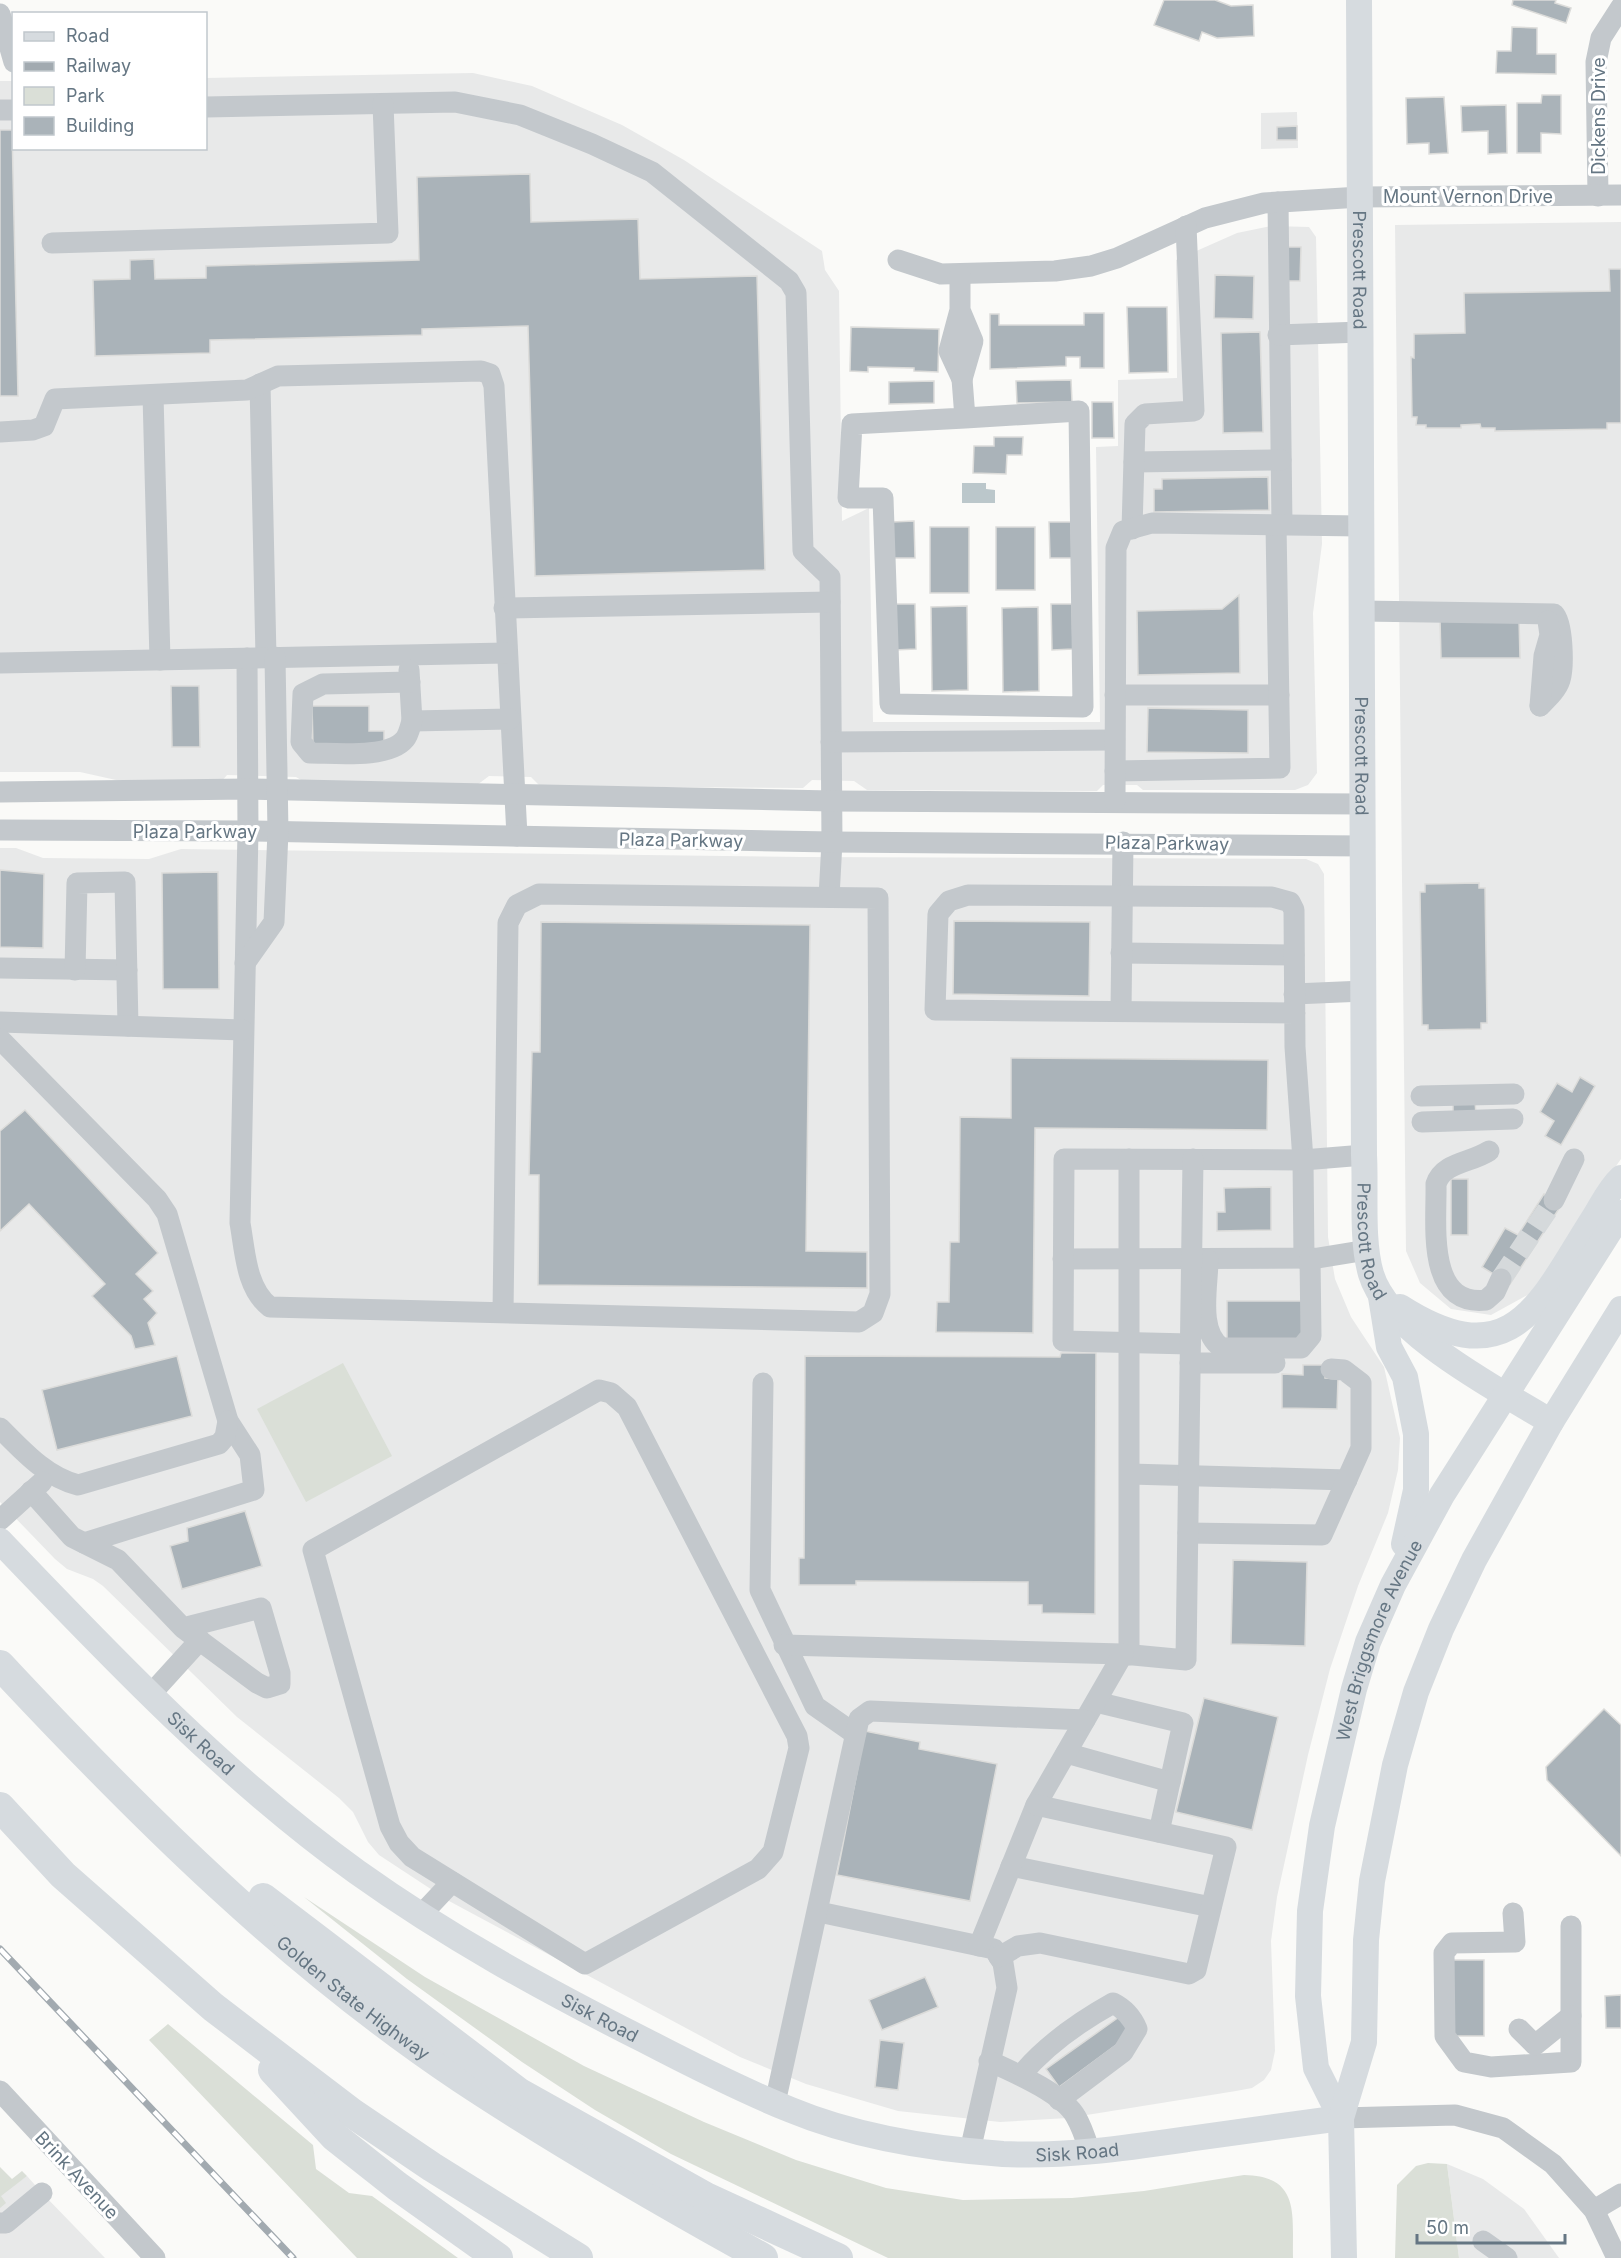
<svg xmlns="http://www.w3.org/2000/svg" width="1621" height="2258" font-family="Inter,sans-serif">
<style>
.built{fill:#e8e9e9}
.green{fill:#dadfd7}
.water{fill:#bbc7cb}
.building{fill:#aab3b9;stroke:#dcdcda;stroke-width:1.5}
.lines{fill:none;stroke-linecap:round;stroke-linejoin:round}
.minor-tunnel{stroke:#d5d9db;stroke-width:21;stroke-dasharray:21 10;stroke-linecap:butt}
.minor{stroke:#c3c8cc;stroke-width:21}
.major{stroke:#d6dbdf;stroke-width:26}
.highway{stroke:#d6dbdf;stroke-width:30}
.rail-casing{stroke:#a2aab0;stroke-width:7}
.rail{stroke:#fff;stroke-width:4.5;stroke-dasharray:14;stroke-linecap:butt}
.labels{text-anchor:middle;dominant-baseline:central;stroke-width:6;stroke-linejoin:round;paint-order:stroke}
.street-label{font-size:18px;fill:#657683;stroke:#fff}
</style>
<rect width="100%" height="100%" fill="#fafaf8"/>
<g class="built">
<path d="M473,73l59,13 90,39 62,35 138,91 3,19 14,21 3,230 27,-13 4,214h227l-4,-275 22,-1v-66l59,-2 -1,-118 61,-27 34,-7 38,1 7,10 6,307 -9,69 4,160 -9,12 -13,5h-152l-6,-5h-34l-6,6 -230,-1 -13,-9 -42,-1 -9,8 -263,-2 -9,-9 -42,-1 -12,9 -171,-2 -10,-6 -69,-2 -6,7 -105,-2 -36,-8h-80v-691h13l1,67h192v-70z"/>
<path d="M1297,112l1,36 -37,1v-36z"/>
<path d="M1621,222v937l-25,35 -54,93 -51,28 -40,-6 -31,-26 -14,-32 -11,-1026z"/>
<path d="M0,848h16l27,10 106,1 32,-10 620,8 505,2 12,5 6,10 4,363 7,42 16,38 33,50 16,71 -2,32 -10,43 -30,73 -28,83 -22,86 -31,142 -6,44 4,110 -4,19 -7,10 -12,8 -16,3 -168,27 -68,4 -102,-11 -92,-27 -66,-27 -291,-156 -70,-46 -11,-13 -15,-30 -14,-14 -102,-81 -134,-131 -10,-7 -26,-10 -12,-10 -55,-57z"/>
<path d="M1447,2164l36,15 41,30 35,49h-100z"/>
<path d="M27,2176l15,17 63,65h-105v-63z"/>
</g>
<g class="green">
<path d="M343,1363l49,93 -86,46 -49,-93z"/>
<path d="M304,1897l121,80 159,89 120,56 92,38 90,28 77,12 109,-2 72,-7 100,-16c57,1 48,40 49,83h-405l-217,-104 -76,-44 -73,-48 -115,-83z"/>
<path d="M168,2024l145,121 3,24 33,24 23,3 86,62h-101l-208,-218z"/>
<path d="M1428,2163l19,1 12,94h-64l2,-73 19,-19z"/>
<path d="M0,2167l12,12 10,-8 5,5 -26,20 5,7 -6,5z"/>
</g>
<path class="water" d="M962,483h24v6l9,1v13h-33z"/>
<g class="building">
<path d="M1164,0h51l16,6 22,-1 1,31 -37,2 -15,-6 -3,9 -45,-16z"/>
<path d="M1513,0h43l-1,3 16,5 -5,15 -54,-18z"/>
<path d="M1512,27l25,1v26h19v20l-60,-1 1,-22h14z"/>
<path d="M1542,95h19v39l-20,-1v20h-24v-50h24z"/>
<path d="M1444,97l4,56 -19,1v-11l-22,1 -1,-46z"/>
<path d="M1506,105l1,48 -19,1v-23l-26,1 -1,-26z"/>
<path d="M1297,126v14h-20v-13z"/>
<path d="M0,130h12l6,266h-18z"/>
<path d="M530,174l1,48 107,-3 2,60 117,-3 8,294 -230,6 -7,-250 -106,3v6l-212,5v13l-115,3 -2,-76 37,-1v-19l24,-1 1,20 51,-1v-12l213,-6 -2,-83z"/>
<path d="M1277,247h24l-1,34h-23z"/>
<path d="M1609,269h12v154h-14v6l-112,2v-3h-14l-1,-4 -19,1v3h-35v-3h-10l1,-8h-5l-1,-60 3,1v-24l51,-1 -1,-40 146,-2z"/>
<path d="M1215,275l39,1 -1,43 -39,-1z"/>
<path d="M1127,307h40l1,65 -39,1z"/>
<path d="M1084,313h20v55h-24v-11h-14v9l-76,3v-55h9v11h85z"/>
<path d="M851,327l88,2 -1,43 -24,-1v-3l-46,-1v5l-18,-1z"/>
<path d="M1260,332l3,100 -40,1 -2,-100z"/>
<path d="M1071,380l1,22 -55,1 -1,-22z"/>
<path d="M934,381v22l-45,1v-22z"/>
<path d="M1092,402h21l1,36h-22z"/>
<path d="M994,437h29l-1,18h-15l-1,19 -33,-1 1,-27h20z"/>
<path d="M1268,477l1,33 -115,2v-23h8v-10z"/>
<path d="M914,521l1,37h-22l-1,-36z"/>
<path d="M1049,522h22l1,36h-22z"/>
<rect x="930" y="527" width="39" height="66"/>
<rect x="996" y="527" width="39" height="63"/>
<path d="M1239,595l1,78 -102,2 -1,-64 85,-2z"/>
<path d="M893,604h22l1,45 -22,1z"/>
<path d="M1051,604h21l1,45 -21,1z"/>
<path d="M967,606l1,84 -36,1 -1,-84z"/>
<path d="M1038,607l1,84 -36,1 -1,-84z"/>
<path d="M1440,619h79l1,39h-79z"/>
<path d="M171,686h28l1,61h-28z"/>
<path d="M312,706h57v25h15v14l-71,1z"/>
<path d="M1148,708l100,2v43l-101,-1z"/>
<path d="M0,870l44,4 -1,74 -43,-1z"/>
<path d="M218,872l1,117h-56l-1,-116z"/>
<path d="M1479,883v5h6l2,135h-6v6l-53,1v-5h-6l-2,-133h5v-8z"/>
<path d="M954,921l136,1 -1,74 -136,-2z"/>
<path d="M541,922l269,3 -4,326 61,1v36l-329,-3 1,-110h-10l3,-123h8z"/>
<path d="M1011,1058l257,2 -1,70 -232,-2 -2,205 -97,-1 1,-30h12l1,-60h9l1,-125 51,1z"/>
<path d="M1580,1077l15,9 -34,59 -16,-9 9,-15 -14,-9 17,-29 15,9z"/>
<path d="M1475,1100l1,16h-23v-15z"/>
<path d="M25,1110l133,143 -22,21 17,17 -9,8 13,14 -9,10 7,22 -20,4 -4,-13 -39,-40 13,-12 -76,-80 -29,27v-100z"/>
<rect x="1451" y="1179" width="17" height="56"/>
<path d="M1271,1187v43l-54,1v-19h8l-1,-24z"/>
<path d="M1544,1194l18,10 -52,80 -28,-17 23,-39 13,7z"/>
<path d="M1227,1301h75v40l-75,-1z"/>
<path d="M1061,1353h35l-1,261 -53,-1v-8h-14v-23l-172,-1v4h-57v-27h5l1,-202 255,1z"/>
<path d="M177,1356l15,60 -135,34 -15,-60z"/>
<path d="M1303,1365h22v13l13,1 -1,30 -55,-1v-34l21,1z"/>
<path d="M245,1511l17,55 -80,23 -12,-43 18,-5 -1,-13z"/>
<path d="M1233,1560l74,2 -2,84 -74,-2z"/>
<path d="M1204,1698l74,19 -26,113 -76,-18z"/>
<path d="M1604,1709l17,16v131l-74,-76 -1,-13z"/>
<path d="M865,1731l55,11 -1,7 78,15 -27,137 -133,-26z"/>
<rect x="1453" y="1960" width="31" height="76"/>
<path d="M925,1977l13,30 -56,23 -13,-30z"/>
<path d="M1621,1995v33h-15l-1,-32z"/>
<path d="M1119,2017l12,17 -72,53 -13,-18z"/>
<path d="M880,2040l24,3 -6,47 -23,-3z"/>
</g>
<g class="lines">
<path class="minor-tunnel" d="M1501,1279l53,-79"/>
<g class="minor">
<path d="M0,14l14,48"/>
<path d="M206,107l249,-5 65,13 72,29 60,28 137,109 7,12 7,258 27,26 2,265 -3,55"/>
<path d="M0,110h14"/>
<path d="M1598,196l-2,-134 5,-24 20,-31"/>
<path d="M1278,202l4,323"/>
<path d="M52,243l336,-10 -5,-129"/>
<path d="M898,260l43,14 114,-3 36,-5 26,-8 88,-40 59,-15 96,-6 261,-2"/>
<path d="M960,310l13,31 -11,38 -13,-28 11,-41v-35"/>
<path d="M1278,335l83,-3"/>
<path d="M962,379l3,39 -113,6 -4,74h35l7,206 193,3 -4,-296 -114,7"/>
<path d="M260,384l6,273"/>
<path d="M153,395l7,265"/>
<path d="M0,432l33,-2 11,-4 11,-27 192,-9 31,-14 203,-5 9,3 4,12 23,450"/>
<path d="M1134,462l147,-2"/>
<path d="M1132,529l3,-105 10,-10 49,-3 -8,-185"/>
<path d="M504,608l326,-6"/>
<path d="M1362,611l192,3c9,9 10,53 6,66 -3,10 -13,19 -20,26"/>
<path d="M247,658l1,173 -8,392c5,28 6,66 30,84l589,15 14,-9 7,-19 -2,-396 -339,-4 -22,11 -9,18 -5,390"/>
<path d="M0,663l506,-10"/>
<path d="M409,670l3,51 98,-2"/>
<path d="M410,682l-87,2 -20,10 -2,48 9,11c25,0 79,6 95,-14 4,-5 5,-12 7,-18"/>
<path d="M1115,695h164"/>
<path d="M1540,706l4,-50 6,-21 -2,-14"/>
<path d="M831,742l283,-2"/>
<path d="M1115,771l165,-3 -4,-243"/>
<path d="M0,792l248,-3 583,12 531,3"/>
<path d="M1115,801l1,-253 7,-17 29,-8 209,3"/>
<path d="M0,830l248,1 584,11 531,4"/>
<path d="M1121,953l173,2"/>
<path d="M245,963l29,-41 4,-90 -3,-175"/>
<path d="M0,968l127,2"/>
<path d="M75,970l2,-87 48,-1 3,144"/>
<path d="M1294,994l70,-3"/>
<path d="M1121,1011l2,-169"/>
<path d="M1295,1013l-360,-3 3,-96 11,-13 19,-6 304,2 18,5 4,8 1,137 8,113 1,99"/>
<path d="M0,1022l243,8"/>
<path d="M0,1039l157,160 10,15 61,207 22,34 4,35 -170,53"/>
<path d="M1421,1096l93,-2"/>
<path d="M1422,1122l91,-3"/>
<path d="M1489,1151c-18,12 -46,11 -53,33 1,38 -11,123 50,116l9,-8 6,-13"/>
<path d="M1554,1200l20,-41"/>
<path d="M1063,1259l255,-1 49,-8"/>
<path d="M1208,1260c0,26 -11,72 14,88h79l10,-12 -1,-78"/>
<path d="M1190,1344l-127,-3 1,-182 239,1 61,-5"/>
<path d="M1190,1363h85"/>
<path d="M763,1383l-3,207 55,116 40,28"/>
<path d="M599,1390l12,3 16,14 170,329 2,12 -26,104 -15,17 -173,95 -173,-107 -13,-14 -9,-17 -77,-276z"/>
<path d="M0,1428c23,23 46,49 78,57l141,-41 6,-7 3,-16"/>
<path d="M1130,1474l217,6"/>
<path d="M31,1491l41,46 46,23 65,68 74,55 10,5 13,-4v-11l-19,-65 -78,20"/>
<path d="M0,1520l42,-38"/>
<path d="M1188,1533l134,2 39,-87v-65l-17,-13 -13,-1"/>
<path d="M784,1645l339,9 63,6 7,-501"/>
<path d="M1129,1655v-496"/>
<path d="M150,1695l50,-55"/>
<path d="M1096,1702l87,21 -24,109"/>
<path d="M1066,1753l104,29"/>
<path d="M1011,1866l200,41"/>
<path d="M819,1912l175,37 9,14 4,25 -37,163"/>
<path d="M1513,1913l2,29 -63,1 -8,10 1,83 19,26 27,5 80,-5v-136"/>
<path d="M420,1916l32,-34"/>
<path d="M979,1946l57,-141 87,-151"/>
<path d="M999,1957l19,-11 22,-3 149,31 7,-4 30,-123 -190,-42"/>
<path d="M1519,2029l16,16 36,-29"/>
<path d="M989,2061c24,11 74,32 87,56 6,10 10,23 14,35"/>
<path d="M1021,2075c25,-30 58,-53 92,-72 12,6 19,14 24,26l-14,23 -64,48"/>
<path d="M0,2091l155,167"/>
<path d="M775,2103l84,-384 11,-8 215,9"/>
<path d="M1341,2118l114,-3 48,13 50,36 41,46 23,48"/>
<path d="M1594,2210l27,-16"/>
<path d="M0,2223h6l36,-30"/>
<path d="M1483,2241l24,17"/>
</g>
<g class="major">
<path id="s1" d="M1359,0l5,1155c2,36 -3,85 7,119 18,60 128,116 180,148"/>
<path d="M1381,1297l8,50 16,30 11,57v56l-12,54"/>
<path d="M1400,1307c114,73 141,-7 195,-91 8,-13 15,-28 26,-38"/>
<path id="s2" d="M0,1541c112,117 225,236 357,331 91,65 188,118 287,168 48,25 97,50 147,70 65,27 142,39 212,44 62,3 123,-6 185,-15 51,-7 102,-14 153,-21"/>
<path id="s3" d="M1341,2118l-25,-50 -8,-72 2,-85 12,-85 32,-137 14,-47 25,-57 49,-90 179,-282"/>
<path d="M1344,2258l-3,-140 23,-76 2,-102 6,-59 23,-116 21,-73 25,-63 33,-69 77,-138 70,-113"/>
</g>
<g class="highway">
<path id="s4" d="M0,1665c141,151 289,298 461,413 98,65 199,123 302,180"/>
<path d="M0,1807l63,68 150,132 139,106 80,54 146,91"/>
<path d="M263,1898l255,194 188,105 132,61"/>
<path d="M273,2070l62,67 62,49 101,72"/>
</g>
<defs>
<path id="rail" d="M0,1949l293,309"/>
</defs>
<use href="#rail" class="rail-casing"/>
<use href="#rail" class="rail"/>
</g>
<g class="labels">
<g class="street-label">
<text transform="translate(1598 116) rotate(-90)">Dickens Drive</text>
<text x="1468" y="196">Mount Vernon Drive</text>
<text stroke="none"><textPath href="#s1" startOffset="270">Prescott Road</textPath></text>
<text stroke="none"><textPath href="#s1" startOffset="756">Prescott Road</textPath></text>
<text x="195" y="831">Plaza Parkway</text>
<text transform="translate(681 840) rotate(1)">Plaza Parkway</text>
<text transform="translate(1167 843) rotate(1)">Plaza Parkway</text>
<text stroke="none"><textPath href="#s1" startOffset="1242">Prescott Road</textPath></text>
<text stroke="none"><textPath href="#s3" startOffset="494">West Briggsmore Avenue</textPath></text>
<text stroke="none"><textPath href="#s2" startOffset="285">Sisk Road</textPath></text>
<text stroke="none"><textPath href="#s4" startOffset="486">Golden State Highway</textPath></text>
<text stroke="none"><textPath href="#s2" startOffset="771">Sisk Road</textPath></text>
<text stroke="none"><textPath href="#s2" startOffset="1275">Sisk Road</textPath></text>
<text transform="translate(77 2175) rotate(47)">Brink Avenue</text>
</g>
</g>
<rect x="12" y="12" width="195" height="138" fill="#ffffff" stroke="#c1c8cd" stroke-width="1.5"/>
<rect x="24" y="32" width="30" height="9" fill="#d6dbdf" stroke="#c1c8cd" stroke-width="1.5"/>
<text x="66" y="42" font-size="18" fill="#657683">Road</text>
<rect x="24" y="62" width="30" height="9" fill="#a2aab0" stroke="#c1c8cd" stroke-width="1.5"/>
<text x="66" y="72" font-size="18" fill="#657683">Railway</text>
<rect x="24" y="87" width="30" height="18" fill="#dadfd7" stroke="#c1c8cd" stroke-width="1.5"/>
<text x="66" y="102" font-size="18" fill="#657683">Park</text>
<rect x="24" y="117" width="30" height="18" fill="#aab3b9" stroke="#c1c8cd" stroke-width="1.5"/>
<text x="66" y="132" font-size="18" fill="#657683">Building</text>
<path d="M1417 2234v9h148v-9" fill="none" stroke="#657683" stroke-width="3"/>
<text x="1426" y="2234" font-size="18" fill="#657683" stroke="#ffffff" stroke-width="4.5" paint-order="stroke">50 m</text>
</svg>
